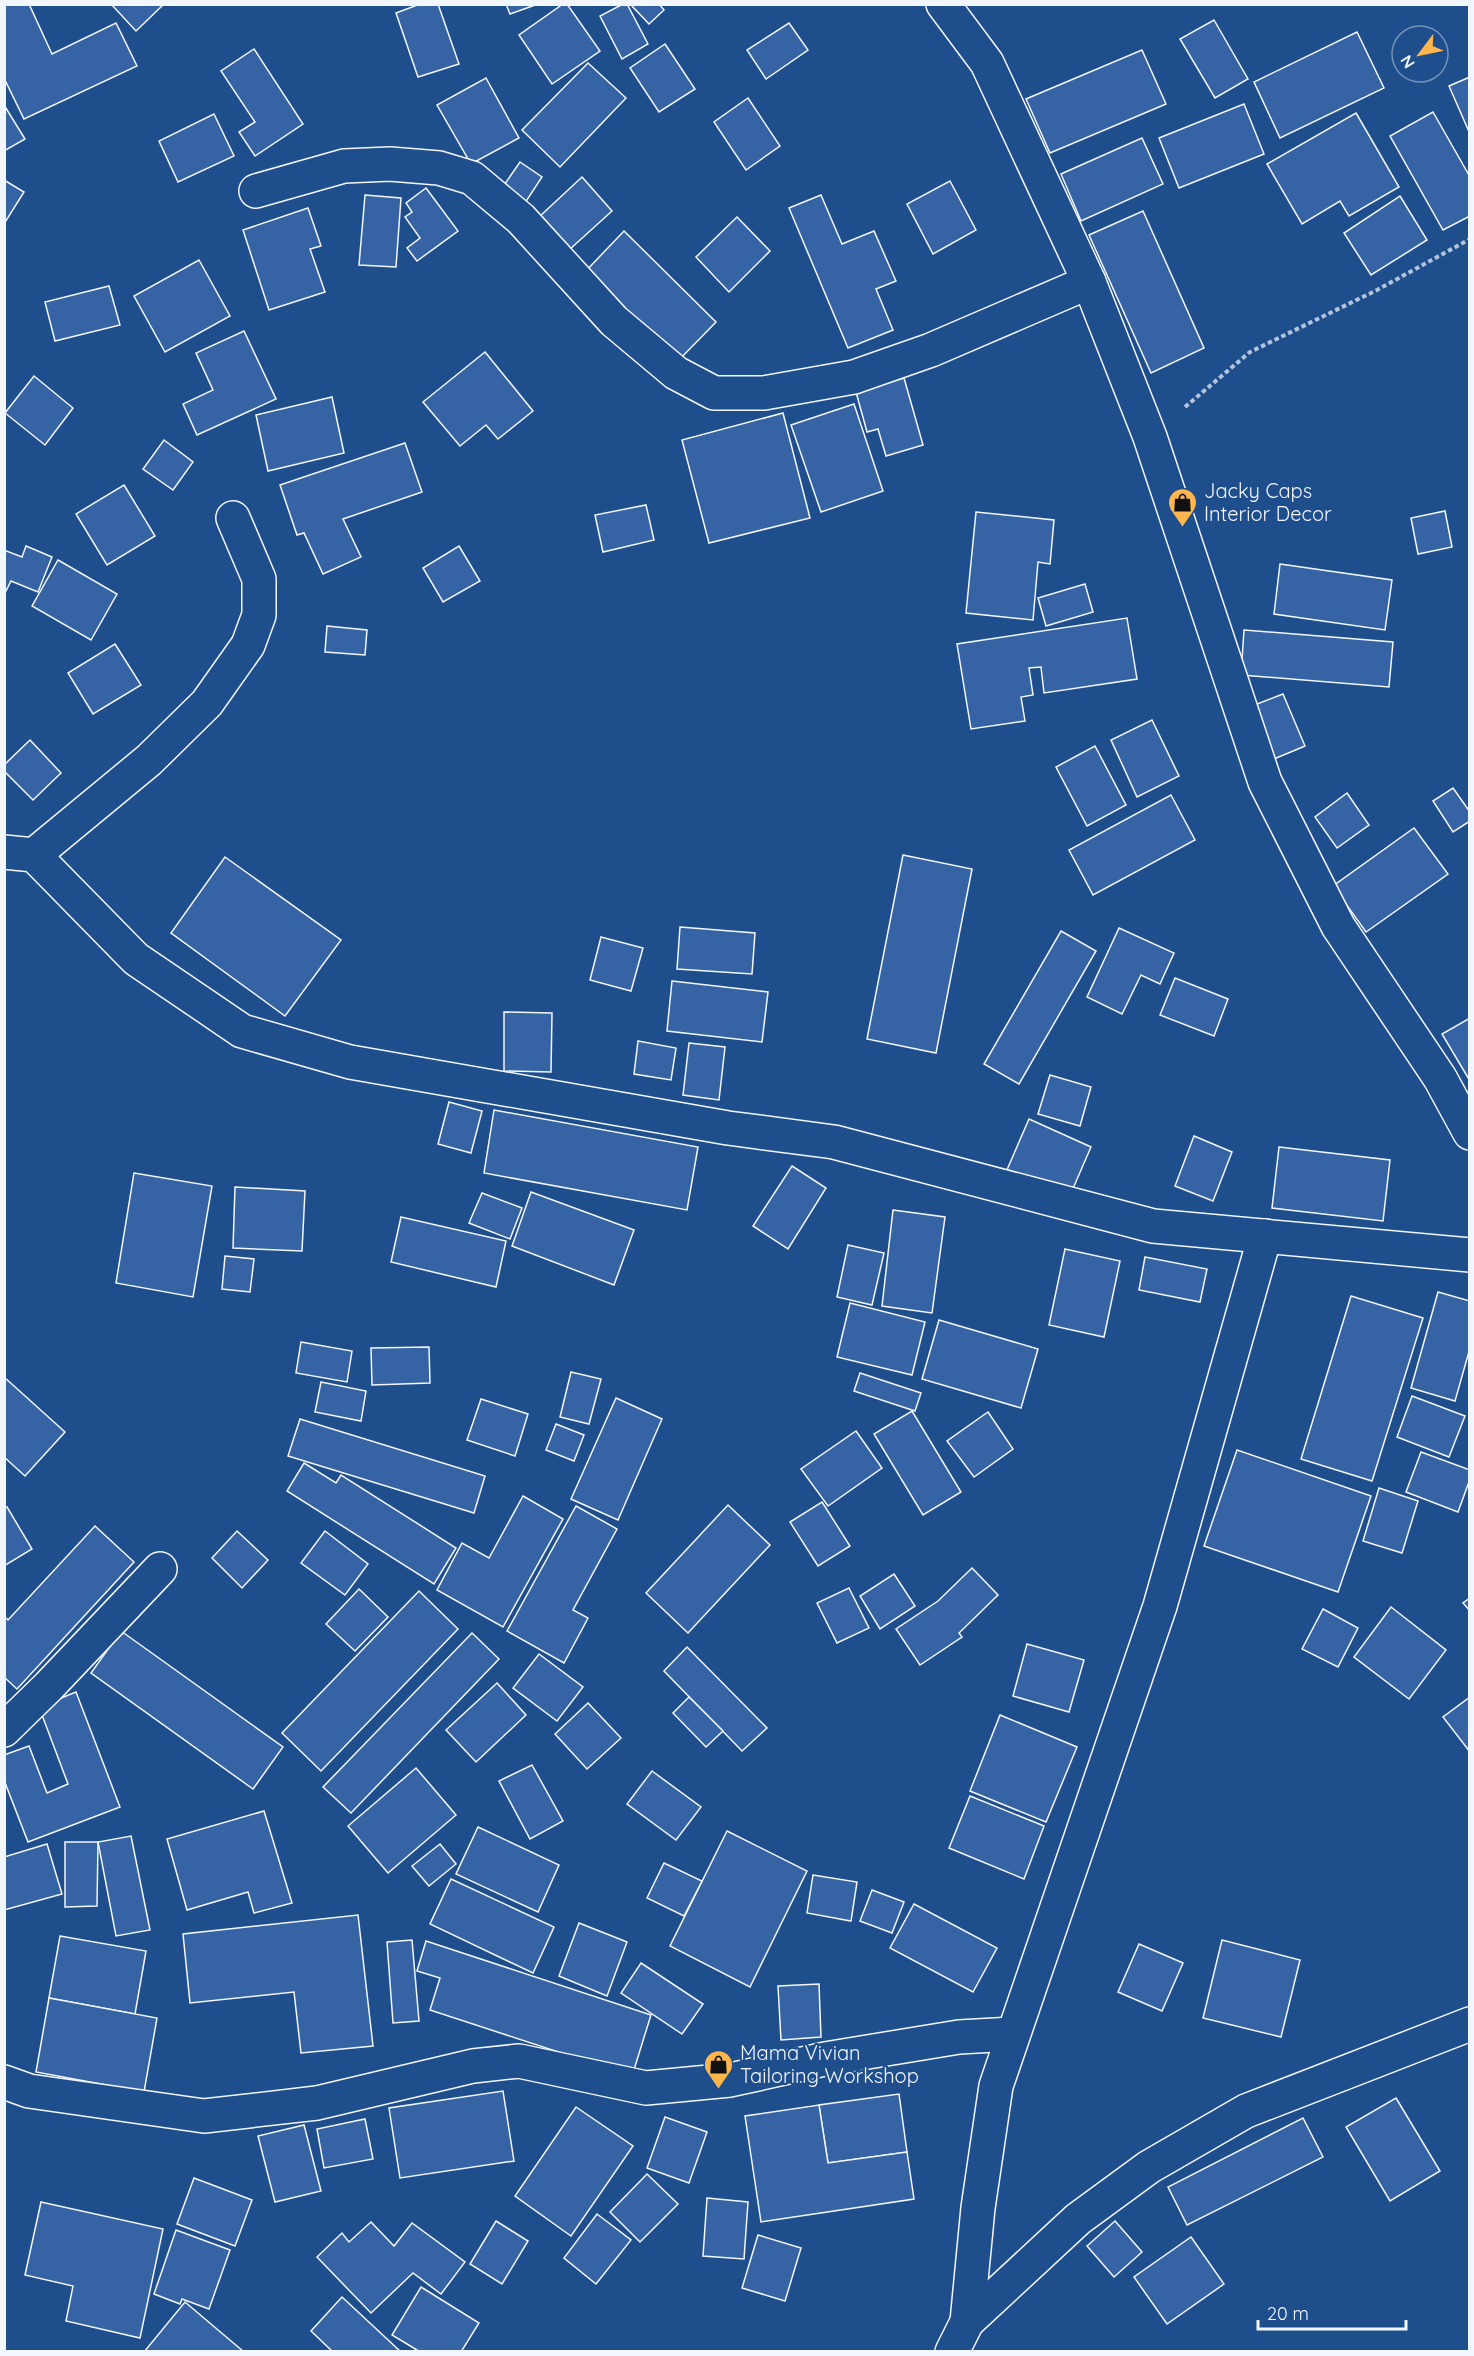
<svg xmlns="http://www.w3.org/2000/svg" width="1474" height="2356" font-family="Quicksand,sans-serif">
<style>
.building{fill:#3563a3;stroke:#f2f6ff;stroke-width:1.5}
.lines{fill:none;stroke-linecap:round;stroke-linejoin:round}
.street-casing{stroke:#f2f6ff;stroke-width:36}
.secondary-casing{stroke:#f2f6ff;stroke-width:36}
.path{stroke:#b3c4dc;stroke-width:4;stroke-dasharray:4.5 3;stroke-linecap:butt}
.street{stroke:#1f4e8c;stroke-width:33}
.secondary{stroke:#1f4e8c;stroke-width:33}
.labels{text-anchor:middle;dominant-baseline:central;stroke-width:4.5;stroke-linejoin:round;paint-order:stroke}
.poi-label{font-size:20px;fill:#f2f6ff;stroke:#1f4e8c;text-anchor:start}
</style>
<rect width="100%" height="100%" fill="#1f4e8c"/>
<g class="building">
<path d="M4,4h25l23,50 64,-31 21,43 -113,53 -20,-41z"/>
<path d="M111,4h53l-28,27z"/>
<path d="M420,4h18l21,60 -41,13 -22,-64z"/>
<path d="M506,4h32l-28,10z"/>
<path d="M563,4h4l33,47 -48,33 -33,-49z"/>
<path d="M623,4h4l21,40 -26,15 -22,-43z"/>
<path d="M633,4h26l5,6 -15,14 -17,-18z"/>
<path d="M1214,20l34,59 -33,19 -35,-59z"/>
<path d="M789,23l19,27 -42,29 -19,-29z"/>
<path d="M1357,32l27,56 -104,50 -26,-56z"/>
<path d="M665,44l30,45 -36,23 -29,-44z"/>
<path d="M254,49l49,75 -48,32 -16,-24 16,-10 -34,-51z"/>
<path d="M1142,50l24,54 -116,49 -24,-54z"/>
<path d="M588,63l38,35 -66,69 -38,-37z"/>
<path d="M1470,77v57l-21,-48z"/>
<path d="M486,78l33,60 -48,26 -34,-59z"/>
<path d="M748,98l32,48 -34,24 -32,-48z"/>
<path d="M1244,104l20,50 -85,34 -20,-50z"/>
<path d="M4,105l21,34 -21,12z"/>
<path d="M1433,112l37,65v39l-27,14 -53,-94z"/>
<path d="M1356,113l43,74 -50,29 -9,-15 -38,23 -35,-60z"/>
<path d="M214,114l20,42 -56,26 -19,-41z"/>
<path d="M1142,138l21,46 -82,37 -20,-47z"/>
<path d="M520,162l22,15 -19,29 -23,-15z"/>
<path d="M582,177l30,34 -43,39 -30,-33z"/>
<path d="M4,180l20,12 -20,32z"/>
<path d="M950,181l26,49 -43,24 -26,-50z"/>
<path d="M426,188l32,43 -41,30 -10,-13 13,-10 -15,-21 7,-5 -6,-9z"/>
<path d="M365,195l36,3 -5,69 -37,-2z"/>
<path d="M821,195l21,49 32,-13 22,50 -20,8 17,41 -45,18 -59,-140z"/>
<path d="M1400,196l27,44 -56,35 -27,-42z"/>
<path d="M308,208l13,38 -11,3 15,43 -56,18 -26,-80z"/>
<path d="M1143,211l61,137 -53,25 -62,-138z"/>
<path d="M737,217l33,34 -41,41 -33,-35z"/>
<path d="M624,231l92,91 -41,42 -92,-90z"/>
<path d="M199,260l31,56 -65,36 -31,-56z"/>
<path d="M109,286l11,39 -65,16 -10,-39z"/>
<path d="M244,331l32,68 -79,36 -14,-31 30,-14 -17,-37z"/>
<path d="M485,352l48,59 -35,28 -12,-14 -26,21 -37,-44z"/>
<path d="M34,376l39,32 -28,37 -40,-32z"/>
<path d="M904,378l19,67 -37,11 -8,-27 -11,3 -11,-40z"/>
<path d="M332,397l12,56 -76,18 -12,-56z"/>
<path d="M854,404l29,87 -62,21 -30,-87z"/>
<path d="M783,413l27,105 -101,25 -27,-103z"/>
<path d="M164,440l29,22 -20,28 -30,-21z"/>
<path d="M405,443l17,49 -79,27 18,38 -38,17 -19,-41 -7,2 -17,-50z"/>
<path d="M124,485l31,51 -48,29 -31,-51z"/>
<path d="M646,505l8,35 -51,12 -8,-37z"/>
<path d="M1445,511l7,36 -34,7 -7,-36z"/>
<path d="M976,512l78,8 -4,44 -12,-2 -5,58 -67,-7z"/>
<path d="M26,546l26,11 -14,35 -27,-11 -7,14v-45l18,7z"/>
<path d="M459,546l21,35 -37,21 -20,-34z"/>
<path d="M58,560l59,34 -26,46 -59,-34z"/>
<path d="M1280,564l112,16 -7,50 -111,-16z"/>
<path d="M1085,584l8,28 -47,14 -8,-28z"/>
<path d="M1127,618l10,61 -93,14 -3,-26 -12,1 4,27 -12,2 4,24 -54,8 -14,-85z"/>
<path d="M327,626l40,4 -2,25 -40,-3z"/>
<path d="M1244,630l149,12 -4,45 -148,-12z"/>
<path d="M115,644l26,41 -48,29 -25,-41z"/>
<path d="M1283,694l22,52 -31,13 -22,-53z"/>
<path d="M1152,720l27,56 -42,21 -26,-57z"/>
<path d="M30,740l31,33 -28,27 -29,-29v-6z"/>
<path d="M1095,746l31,59 -39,21 -31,-59z"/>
<path d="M1453,788l17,24v9l-17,11 -20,-31z"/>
<path d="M1347,793l22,32 -32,23 -22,-31z"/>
<path d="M1171,795l24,45 -102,55 -24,-45z"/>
<path d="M1414,828l34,46 -82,58 -33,-46z"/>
<path d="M903,855l69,14 -36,184 -69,-14z"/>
<path d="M225,857l116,83 -56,76 -114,-83z"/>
<path d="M680,927l75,6 -3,41 -75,-5z"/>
<path d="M1119,928l55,25 -14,31 -19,-9 -19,39 -35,-17z"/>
<path d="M1061,931l35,20 -77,133 -35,-20z"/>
<path d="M601,937l42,11 -12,43 -41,-11z"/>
<path d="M1175,978l53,21 -14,37 -54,-21z"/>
<path d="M672,981l96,11 -6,50 -95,-11z"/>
<path d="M504,1012l48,1 -1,59 -47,-1z"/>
<path d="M1470,1018v63l-28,-47z"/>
<path d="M638,1041l38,7 -5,32 -37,-6z"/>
<path d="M689,1043l36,4 -6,53 -36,-5z"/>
<path d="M1050,1075l41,12 -11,39 -42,-12z"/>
<path d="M449,1102l33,9 -11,42 -33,-9z"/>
<path d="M494,1110l204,37 -11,63 -203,-37z"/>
<path d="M1029,1119l62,28 -23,53 -62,-28z"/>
<path d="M1194,1136l38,16 -19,49 -38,-15z"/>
<path d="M1279,1147l111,13 -7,61 -111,-13z"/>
<path d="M792,1166l34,22 -38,61 -35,-23z"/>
<path d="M134,1173l78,13 -19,111 -77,-14z"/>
<path d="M235,1187l70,4 -3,60 -69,-3z"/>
<path d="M531,1192l103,38 -20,55 -102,-39z"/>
<path d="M482,1193l40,15 -12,31 -41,-16z"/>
<path d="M893,1210l52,7 -13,96 -50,-7z"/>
<path d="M401,1217l105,24 -10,46 -105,-25z"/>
<path d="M848,1245l36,8 -12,52 -35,-8z"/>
<path d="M1065,1249l55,12 -16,76 -55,-12z"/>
<path d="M225,1256l29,3 -4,33 -28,-3z"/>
<path d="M1145,1257l62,12 -7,33 -61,-12z"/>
<path d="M1438,1292l32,9v47l-15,53 -44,-13z"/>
<path d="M1351,1296l72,22 -51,163 -71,-22z"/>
<path d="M850,1303l75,19 -13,53 -75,-18z"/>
<path d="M939,1320l99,29 -17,59 -99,-29z"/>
<path d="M301,1342l51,9 -5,31 -51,-9z"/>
<path d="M429,1347l1,36 -58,2 -1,-37z"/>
<path d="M571,1372l30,7 -12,45 -29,-7z"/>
<path d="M860,1373l61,20 -6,18 -61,-20z"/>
<path d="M4,1377l61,55 -40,44 -21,-19z"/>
<path d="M321,1382l45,9 -5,30 -46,-9z"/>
<path d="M1412,1396l53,20 -16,41 -52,-20z"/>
<path d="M616,1398l46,21 -44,101 -47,-21z"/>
<path d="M481,1399l47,15 -13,42 -48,-16z"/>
<path d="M912,1411l49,81 -38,23 -49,-81z"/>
<path d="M988,1412l25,37 -39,28 -27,-36z"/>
<path d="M300,1419l185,57 -11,37 -186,-57z"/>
<path d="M556,1424l28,11 -10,26 -28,-11z"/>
<path d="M856,1431l26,37 -54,38 -27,-37z"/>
<path d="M1237,1450l134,46 -33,96 -134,-46z"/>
<path d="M1421,1452l49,18v9l-12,33 -52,-20z"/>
<path d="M304,1463l32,20 5,-8 115,73 -22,36 -147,-93z"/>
<path d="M1379,1488l39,13 -16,52 -39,-12z"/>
<path d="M523,1496l40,23 -60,108 -66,-37 25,-47 27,15z"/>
<path d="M822,1502l28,44 -32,20 -28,-44z"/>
<path d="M728,1505l42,40 -82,88 -42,-40z"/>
<path d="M576,1506l41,23 -44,81 15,8 -24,45 -57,-32z"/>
<path d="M7,1507l25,42 -28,17v-58z"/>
<path d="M95,1526l39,36 -117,127 -13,-12v-61l4,4z"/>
<path d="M237,1531l31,29 -26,28 -30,-30z"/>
<path d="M325,1531l43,33 -23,31 -44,-32z"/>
<path d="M972,1568l26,27 -39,38 3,4 -42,28 -24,-36 42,-28z"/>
<path d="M894,1574l21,32 -35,23 -20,-33z"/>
<path d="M849,1588l20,40 -32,15 -20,-40z"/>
<path d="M359,1589l29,28 -33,34 -29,-27z"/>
<path d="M419,1591l39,38 -137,142 -39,-38z"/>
<path d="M1470,1598v13l-7,-8z"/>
<path d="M1391,1607l55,43 -37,49 -55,-42z"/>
<path d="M1323,1609l35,19 -20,39 -36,-18z"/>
<path d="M121,1631l162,116 -30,42 -162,-116z"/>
<path d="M472,1633l27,26 -148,154 -28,-26z"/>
<path d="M1027,1644l57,16 -15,52 -56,-16z"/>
<path d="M687,1647l80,81 -25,23 -78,-80z"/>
<path d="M539,1654l44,33 -26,34 -44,-33z"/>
<path d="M497,1683l29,32 -50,47 -30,-32z"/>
<path d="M76,1692l44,115 -92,35 -24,-62v-25l25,-9 18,47 21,-9 -29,-77z"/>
<path d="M689,1697l34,34 -17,16 -33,-34z"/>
<path d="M1470,1697v55l-27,-35z"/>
<path d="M588,1703l33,35 -34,31 -32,-35z"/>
<path d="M1000,1715l77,32 -31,75 -76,-31z"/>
<path d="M532,1765l31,56 -33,18 -31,-58z"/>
<path d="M416,1768l40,47 -68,58 -40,-47z"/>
<path d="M652,1771l49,36 -25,33 -49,-36z"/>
<path d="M970,1796l74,30 -20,53 -75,-31z"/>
<path d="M264,1811l28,92 -38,10 -6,-21 -61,18 -20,-71z"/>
<path d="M478,1827l81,38 -21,47 -82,-38z"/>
<path d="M727,1831l80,40 -57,116 -80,-41z"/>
<path d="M131,1836l19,94 -34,6 -18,-94z"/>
<path d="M65,1842h33l-1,64 -32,1z"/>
<path d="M47,1844l15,50 -58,16v-53z"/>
<path d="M440,1844l16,20 -27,22 -17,-20z"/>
<path d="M664,1863l38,18 -18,35 -37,-18z"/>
<path d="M813,1875l44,7 -6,39 -44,-8z"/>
<path d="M451,1879l103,48 -21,46 -103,-49z"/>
<path d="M872,1890l32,12 -12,31 -32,-12z"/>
<path d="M914,1904l83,44 -24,44 -83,-44z"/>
<path d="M358,1915l15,131 -72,7 -7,-61 -104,11 -7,-69z"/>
<path d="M579,1923l48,19 -20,54 -48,-20z"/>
<path d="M60,1936l86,15 -11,63 -86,-16z"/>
<path d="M412,1940l7,81 -26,2 -6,-81z"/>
<path d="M1222,1940l78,20 -19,77 -78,-19z"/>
<path d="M426,1941l225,74 -19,61 -202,-66 10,-32 -23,-7z"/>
<path d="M1139,1944l44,19 -21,48 -44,-19z"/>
<path d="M641,1963l62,41 -21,30 -61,-41z"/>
<path d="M819,1984l2,53 -40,3 -3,-54z"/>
<path d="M49,1998l108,20 -13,74 -108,-20z"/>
<path d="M503,2091l11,70 -114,17 -11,-70z"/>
<path d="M899,2094l8,58 -79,11 -9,-58z"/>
<path d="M1396,2098l44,73 -50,30 -44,-74z"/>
<path d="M819,2105l9,58 79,-11 7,47 -153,23 -16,-106z"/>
<path d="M576,2107l57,39 -62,90 -56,-40z"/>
<path d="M665,2117l42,15 -18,51 -42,-15z"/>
<path d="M1303,2118l20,39 -136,68 -19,-38z"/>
<path d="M365,2119l8,40 -49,9 -7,-39z"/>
<path d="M304,2125l17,66 -46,11 -17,-66z"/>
<path d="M647,2174l31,30 -38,38 -30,-30z"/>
<path d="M194,2178l58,22 -17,46 -58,-22z"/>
<path d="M707,2198l41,4 -4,57 -41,-3z"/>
<path d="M41,2202l122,27 -23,109 -74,-17 7,-35 -48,-11z"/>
<path d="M597,2214l34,26 -35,44 -32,-26z"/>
<path d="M496,2221l32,20 -26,43 -32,-20z"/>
<path d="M1115,2221l27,31 -28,25 -27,-31z"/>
<path d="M371,2222l23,24 18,-23 53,39 -24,32 -28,-21 -42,40 -54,-56 25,-24 7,9z"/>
<path d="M176,2230l54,20 -21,59 -27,-10 -2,5 -26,-10z"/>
<path d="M758,2235l43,13 -16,53 -43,-13z"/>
<path d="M1191,2237l33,47 -57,40 -33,-47z"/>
<path d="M421,2287l58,36 -18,29h-46l2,-2 -25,-15z"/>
<path d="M342,2297l59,55h-68l-22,-21z"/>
<path d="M185,2302l59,50h-100z"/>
</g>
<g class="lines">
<defs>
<g id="street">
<path d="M256,191l88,-25 46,-2 49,4 33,10 49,41 93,102 62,52 38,20h50l90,-16 77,-27 158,-68"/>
<path d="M4,852l30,3 102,104 106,72 108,31 378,66 106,14 319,84 317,29"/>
<path d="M34,855l115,-95 58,-57 41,-58 11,-30v-36l-26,-61"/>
<path d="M4,1730l45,-44 111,-117"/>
<path d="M4,2082l25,9 175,25 113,-13 156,-37 46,-5 127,27 84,-8 95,-21 134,-22 54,-3"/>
<path d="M967,2322l11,-114 18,-122 164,-480 105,-370"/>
</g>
<g id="secondary">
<path d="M943,4l44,59 102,219 61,155 115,345 73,144 102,152 30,55"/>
<path d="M952,2352l15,-30 111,-103 71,-52 97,-56 224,-87"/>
</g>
</defs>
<use href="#street" class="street-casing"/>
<use href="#secondary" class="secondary-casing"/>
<path class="path" d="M1185,407l65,-55 127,-62 93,-51"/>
<use href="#street" class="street"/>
<use href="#secondary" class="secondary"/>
</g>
<defs>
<symbol id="shop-pin" viewBox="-11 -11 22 30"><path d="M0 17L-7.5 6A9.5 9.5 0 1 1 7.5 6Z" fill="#ffb74d" stroke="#1f4e8c"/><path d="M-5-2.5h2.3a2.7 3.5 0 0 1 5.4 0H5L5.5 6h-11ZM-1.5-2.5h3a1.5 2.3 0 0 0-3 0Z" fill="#111"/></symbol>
</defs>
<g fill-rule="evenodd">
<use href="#shop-pin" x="1166" y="486" width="33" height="45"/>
<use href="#shop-pin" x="702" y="2048" width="33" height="45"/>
</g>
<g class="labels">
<g class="poi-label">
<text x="1204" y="490">Jacky Caps<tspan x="1204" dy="23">Interior Decor</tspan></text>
<text x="740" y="2052">Mama Vivian<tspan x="740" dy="23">Tailoring Workshop</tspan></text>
</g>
</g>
<rect width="1474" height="2356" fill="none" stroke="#f2f6ff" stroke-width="12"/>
<g transform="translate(1420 54) rotate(238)"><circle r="28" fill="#1f4e8c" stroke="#7391ba" stroke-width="1.5"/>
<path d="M0-4.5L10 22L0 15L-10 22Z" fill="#ffb74d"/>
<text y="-9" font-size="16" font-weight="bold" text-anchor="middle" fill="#f2f6ff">N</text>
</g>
<path d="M1258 2320v9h148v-9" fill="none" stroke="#f2f6ff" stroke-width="3"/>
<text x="1267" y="2320" font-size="18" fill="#f2f6ff" stroke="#1f4e8c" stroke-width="4.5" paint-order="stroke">20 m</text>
</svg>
